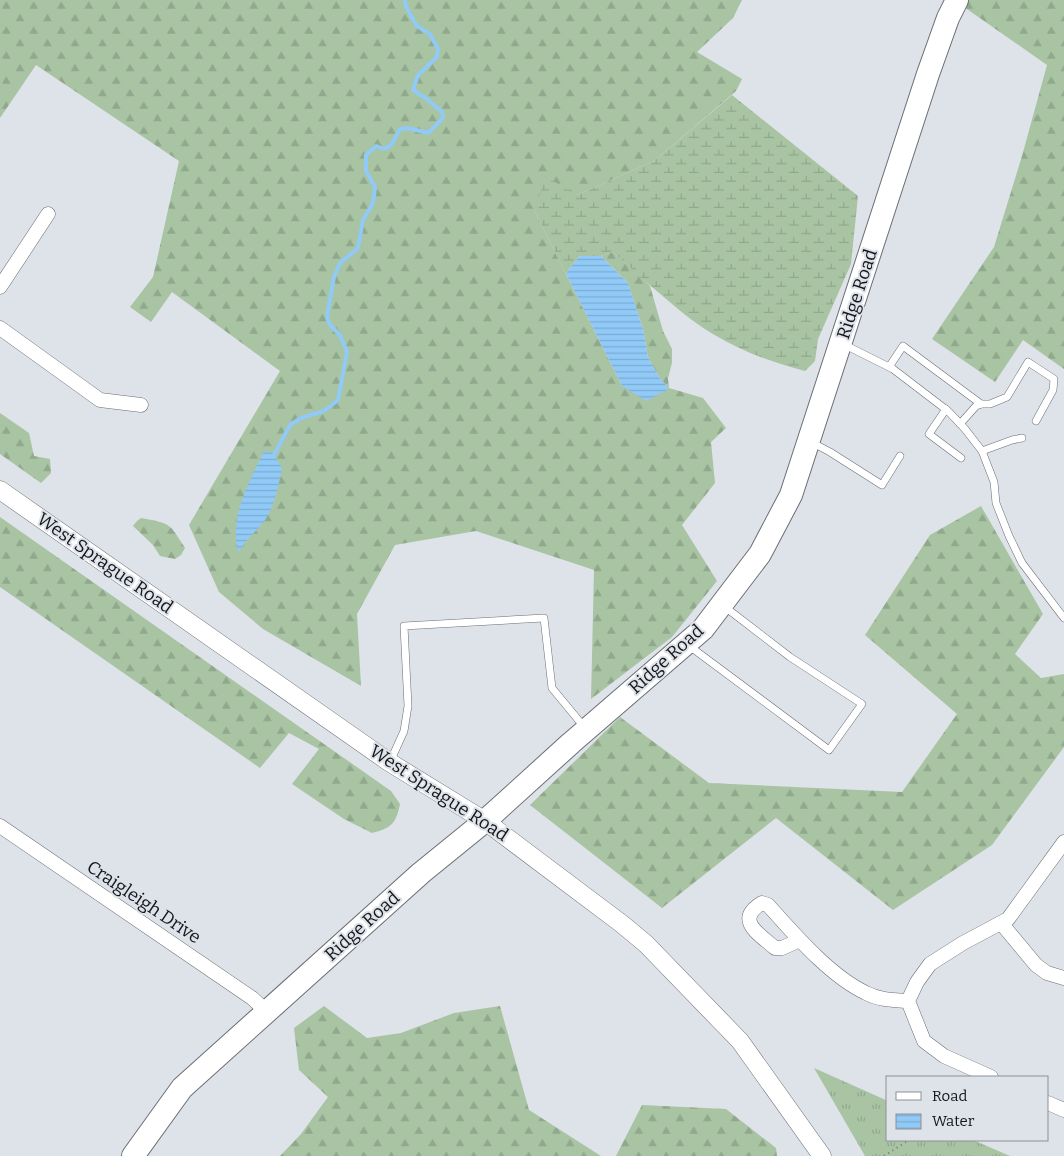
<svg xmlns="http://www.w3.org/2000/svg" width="1064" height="1156" font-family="Bitter,serif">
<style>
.grass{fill:url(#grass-tufts)}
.forest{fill:url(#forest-firs)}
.wetland{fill:url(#wetland-marsh)}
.water{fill:url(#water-rules)}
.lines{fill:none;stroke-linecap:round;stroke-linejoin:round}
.stream{stroke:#91c9f7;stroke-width:4}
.service-casing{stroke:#6b6e74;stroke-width:8}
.minor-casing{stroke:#6b6e74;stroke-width:15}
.tertiary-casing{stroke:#6b6e74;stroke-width:19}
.primary-casing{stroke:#6b6e74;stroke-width:24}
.path{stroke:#73767b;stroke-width:2;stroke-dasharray:1 4;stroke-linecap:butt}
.service{stroke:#fff;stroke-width:7}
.minor{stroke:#fff;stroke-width:14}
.tertiary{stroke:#fff;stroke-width:18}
.primary{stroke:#fff;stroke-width:22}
.labels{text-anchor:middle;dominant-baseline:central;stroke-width:4;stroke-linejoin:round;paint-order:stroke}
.street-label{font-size:18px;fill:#141518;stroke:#dee2e9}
</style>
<defs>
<pattern id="grass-tufts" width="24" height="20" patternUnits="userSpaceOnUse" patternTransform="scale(1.25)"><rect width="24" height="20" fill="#a8c4a3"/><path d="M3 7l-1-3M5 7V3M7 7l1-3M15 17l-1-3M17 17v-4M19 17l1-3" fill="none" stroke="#90a88c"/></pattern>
<pattern id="forest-firs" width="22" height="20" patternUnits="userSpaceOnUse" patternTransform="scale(1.25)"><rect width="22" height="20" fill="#a8c4a3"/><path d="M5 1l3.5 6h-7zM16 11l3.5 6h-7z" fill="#90a88c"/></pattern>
<pattern id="wetland-marsh" width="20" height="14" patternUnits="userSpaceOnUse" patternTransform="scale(1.25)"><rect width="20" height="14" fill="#a8c4a3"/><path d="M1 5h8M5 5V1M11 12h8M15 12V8" fill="none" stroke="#90a88c"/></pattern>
<pattern id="water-rules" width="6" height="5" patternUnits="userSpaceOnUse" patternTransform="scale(1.25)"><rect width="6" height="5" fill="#91c9f7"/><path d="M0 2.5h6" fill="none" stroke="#7cacd3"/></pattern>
</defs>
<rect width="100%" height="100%" fill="#dee2e9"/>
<path class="grass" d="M814,1068l74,33v39h85l37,16h-145z"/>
<g class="forest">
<path d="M0,0h742l-9,18 -36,34 45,27 -6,12 -82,70 -77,34 -43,15 88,176 46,2 -9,-11 -11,-20 -5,-28 -15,-46 -27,-27 11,-4 17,13 21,21 13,45 9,18v14l-4,15 1,10 34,10 23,30 -15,14 4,41 -33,42 35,56 -45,56 -81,62 3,-129 -118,-39 -81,14 -38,69 4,72 -98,-57 -44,-37 -30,-67 91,-154 -108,-79 -21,30 -21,-15 23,-30 26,-116 -143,-96 -36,53z"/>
<path d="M968,0h96v369l-41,-29 -28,42 -63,-43 62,-92 28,-91 25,-91 -83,-58z"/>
<path d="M0,413l29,20 5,23 16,3 1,14 -10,10 -41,-29z"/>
<path d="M981,506l62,108 -28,40 26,24 23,-4v73l-72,98 -99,65 -117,-92 -114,90 -132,-103 90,-88 89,66 193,9 55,-78 -92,-79 65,-100z"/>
<path d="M0,517l391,274 9,13c-4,20 -9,24 -28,29l-28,-14 -52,-35 27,-35 -30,-16 -29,35 -260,-181z"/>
<path d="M141,518c31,6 28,5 44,30l-4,7 -6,4 -15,-3 -7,-11 -20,-19 4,-5z"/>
<path d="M324,1006l43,32 34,-5 53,-20 46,-7 29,104 72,46h-321l21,-22 27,-37 -29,-27 -5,-42z"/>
<path d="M642,1105l84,4 50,39 1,8h-161z"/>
</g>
<path class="wetland" d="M732,95l126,101 -7,68 -33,75 -3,22 -10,10c-32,-8 -64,-20 -92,-37 -22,-13 -42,-31 -61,-47 -14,-11 -25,-24 -40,-35l-11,4h-21l-9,10 -5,8 -32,-64 12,-33 31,18 77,-34z"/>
<g class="water">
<path d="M580,256h21l27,27 15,46 5,28 11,20 10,12 -23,12 -24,-15 -56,-112 5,-8z"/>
<path d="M264,451l9,2 9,15c-3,16 -7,35 -15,49 -7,13 -21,20 -27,34h-2c-9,-35 12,-70 26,-100z"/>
</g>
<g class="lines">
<path class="stream" d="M274,455l16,-30 11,-7 23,-7 14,-11 9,-48 -7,-17 -10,-10 -3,-8 7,-40 6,-14 18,-15 5,-28 10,-17 2,-16 -9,-16v-16l10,-9 8,3 7,-4 9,-16 8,-1 20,5 15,-15 -1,-6 -15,-13 -14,-9 5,-15 19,-18 1,-8 -8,-15 -13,-8 -11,-19 -1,-7"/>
<defs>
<g id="service">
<path d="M843,344l50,25 55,42 17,18 17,22 12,31 2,21 13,33 13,27 42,55"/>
<path d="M889,367l14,-21 78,58"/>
<path d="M946,409l-17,25 32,24"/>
<path d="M960,424l16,-18 5,-2h9l17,-7 21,-35 26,17 -1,11 -17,31"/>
<path d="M811,442l19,10 52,33 18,-29"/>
<path d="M982,451l30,-11 10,-2"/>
<path d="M688,645l141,105 33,-46 -72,-47 -65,-50"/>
<path d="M390,762l14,-31 4,-25 -4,-80 140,-8 8,70 33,40"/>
</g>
<g id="minor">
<path d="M0,287l48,-73"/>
<path d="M0,328l100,72 41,5"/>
<path d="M0,826l252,172 14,13"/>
<path d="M1001,923l35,42 11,8 17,5"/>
<path d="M800,940l-18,8h-7c-16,-14 -41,-28 -13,-45l6,2c27,30 62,71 98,88 13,7 28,7 42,8"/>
<path d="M991,1077l-47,-21 -20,-15 -16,-40 9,-19 13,-18 33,-21 45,-24 56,-77"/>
<path d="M1048,1103l16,7"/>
</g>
<path id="tertiary" d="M0,490l389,272 96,59 137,103 24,20 94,97 82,115"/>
<path id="primary" d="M133,1156l49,-68 239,-215 64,-52 86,-78 132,-114 57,-75 31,-59 137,-421 20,-56 9,-18"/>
</defs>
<use href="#service" class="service-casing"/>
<use href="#minor" class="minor-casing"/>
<use href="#tertiary" class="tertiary-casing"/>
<use href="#primary" class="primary-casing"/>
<path class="path" d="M884,1156l25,-16"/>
<use href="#service" class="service"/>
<use href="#minor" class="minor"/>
<use href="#tertiary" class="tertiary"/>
<use href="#primary" class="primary"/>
</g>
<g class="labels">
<g class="street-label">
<text transform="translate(857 294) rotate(-72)">Ridge Road</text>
<text transform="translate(105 563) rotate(35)">West Sprague Road</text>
<text transform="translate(666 659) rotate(-42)">Ridge Road</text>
<text transform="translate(439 793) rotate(33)">West Sprague Road</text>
<text transform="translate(144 902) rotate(34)">Craigleigh Drive</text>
<text transform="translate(362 926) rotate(-42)">Ridge Road</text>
</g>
</g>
<rect x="886" y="1076" width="162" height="65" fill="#dee2e9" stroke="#8d9095"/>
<rect x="896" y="1092" width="25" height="8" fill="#ffffff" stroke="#8d9095"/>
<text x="932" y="1101" font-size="15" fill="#141518">Road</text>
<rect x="896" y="1114" width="25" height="15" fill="url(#water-rules)" stroke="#8d9095"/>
<text x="932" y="1126" font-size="15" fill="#141518">Water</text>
</svg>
